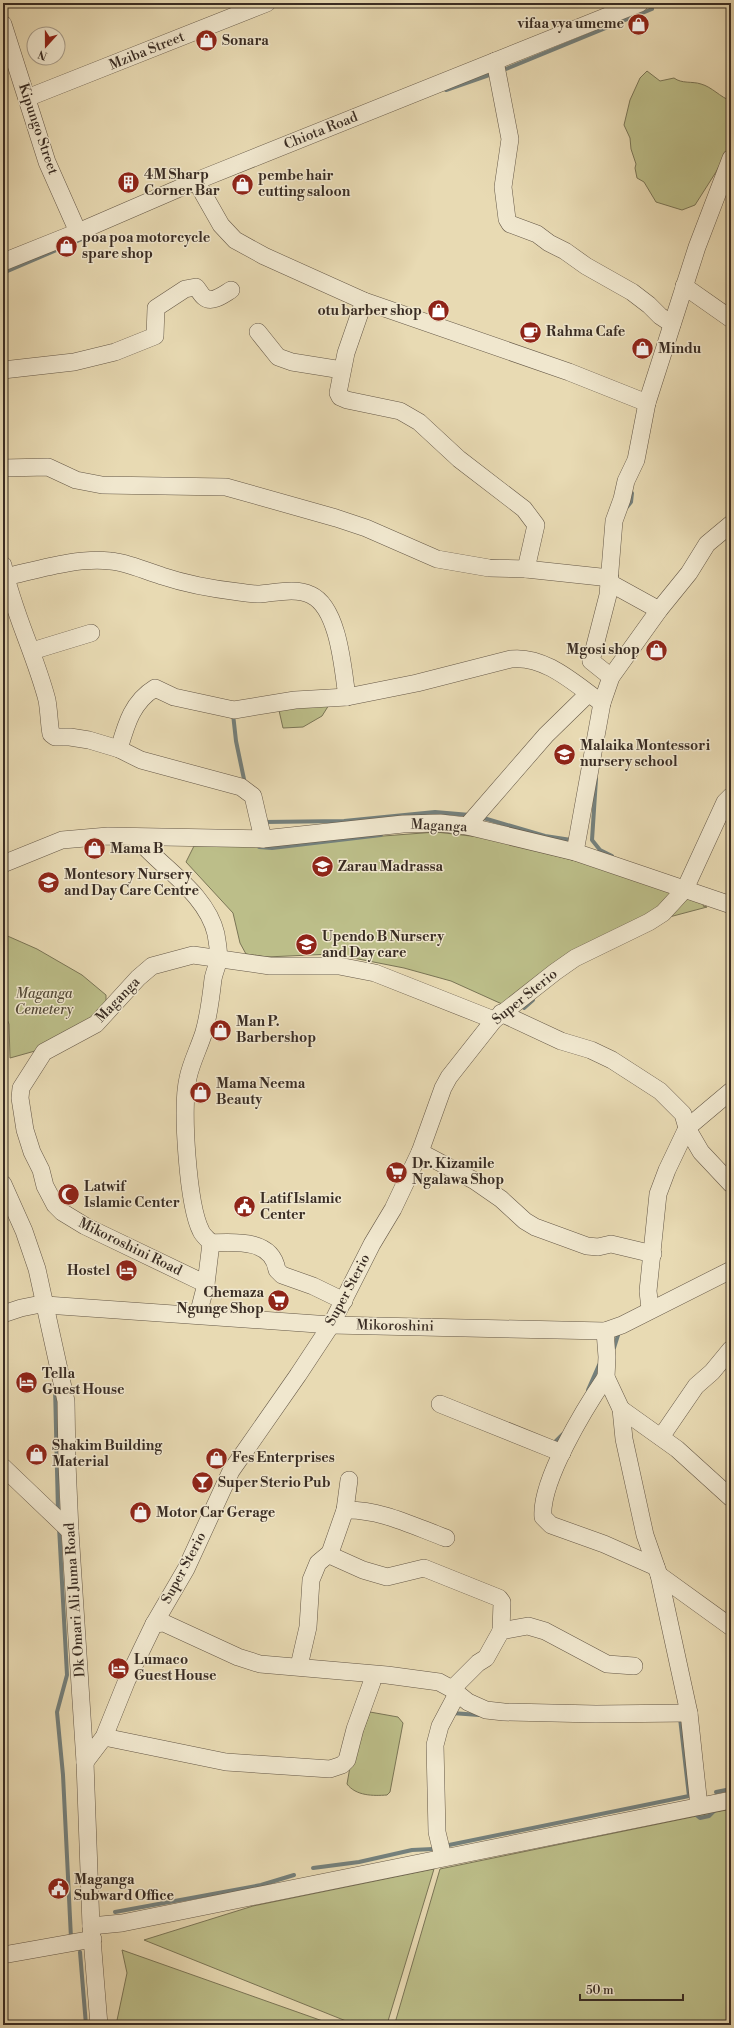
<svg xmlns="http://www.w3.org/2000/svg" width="734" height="2028" font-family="'Libre Bodoni',serif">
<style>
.green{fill:#bcbe89;stroke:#7a7556}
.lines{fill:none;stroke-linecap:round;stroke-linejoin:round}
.stream{stroke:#74807c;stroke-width:4}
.minor-casing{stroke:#655847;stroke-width:18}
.minor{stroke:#f0e7ce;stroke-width:17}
.labels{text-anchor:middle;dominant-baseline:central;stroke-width:3;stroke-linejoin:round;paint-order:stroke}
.poi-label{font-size:14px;font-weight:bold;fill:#392c23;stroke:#f0e7ce;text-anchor:start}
.street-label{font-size:14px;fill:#392c23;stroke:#f0e7ce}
.park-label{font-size:14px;font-style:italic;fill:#534937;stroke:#f0e7ce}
</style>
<rect width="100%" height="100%" fill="#e8dab3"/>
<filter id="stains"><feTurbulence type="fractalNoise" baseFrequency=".005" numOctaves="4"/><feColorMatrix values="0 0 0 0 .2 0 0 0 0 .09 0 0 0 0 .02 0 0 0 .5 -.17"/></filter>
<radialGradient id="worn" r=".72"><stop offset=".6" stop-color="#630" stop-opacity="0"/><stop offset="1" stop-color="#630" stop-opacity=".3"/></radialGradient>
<g class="green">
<path d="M647,71l13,10 14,-3c8,6 18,3 27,6 11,3 19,13 30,17v42l-15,29 -21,33 -13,5 -26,-8 -12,-20 -7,-4 -2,-10 1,-4 -5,-15 -1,-11 -6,-13 6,-25 10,-22z"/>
<path d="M332,700l-10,16 -19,11 -20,1 -5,-22z"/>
<path d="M436,832l61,7 36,11 63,16 108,38 -1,2 4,1 -49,13 -49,22 -96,67 -62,-28 -47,-13 -71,-14 -67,3 -20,-3 -6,-11 -7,-30 -47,-51 8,-16 84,-2z"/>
<path d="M3,934l34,15 45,26 24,20v9l-5,11 -66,36 -25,7 -1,-34 -6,-14z"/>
<path d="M370,1712l28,5 5,6 -13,69 -3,3c-14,1 -31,1 -40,-11l3,-17z"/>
<path d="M731,1809v216h-333l-3,-2 45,-154z"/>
<path d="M434,1869l-46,152 -11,4h-21l-212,-85 109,-34z"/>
<path d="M122,1950l212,75h-218l11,-52z"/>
</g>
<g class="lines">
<g class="stream">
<path d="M665,4l4,-1"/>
<path d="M501,71l151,-62"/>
<path d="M446,90l46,-16"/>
<path d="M3,273l79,-34"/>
<path d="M627,507l4,-5 1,-9"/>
<path d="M233,714l3,27 9,43"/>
<path d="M596,779l-4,61 8,10 12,6"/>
<path d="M480,817l65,19 26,4"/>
<path d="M264,822l80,-1 91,-9 35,3"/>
<path d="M259,847l13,1 109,-13"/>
<path d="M524,1008l9,-8"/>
<path d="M614,1348l5,-16"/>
<path d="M55,1387l3,125"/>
<path d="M588,1390l11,-25"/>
<path d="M552,1442l2,1 9,-9"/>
<path d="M59,1527l8,148 -10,37 6,63 8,163"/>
<path d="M452,1713l27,2"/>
<path d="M716,1792l15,-3"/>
<path d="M693,1814h2l5,4 9,-2 6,-6"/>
<path d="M449,1845l240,-49 -9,-78"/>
<path d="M313,1868l46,-6 53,-12 21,-1"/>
<path d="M115,1912l146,-27 33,-10"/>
<path d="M80,1952l6,73"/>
</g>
<defs>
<g id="minor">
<path d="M3,24l44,138 31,70"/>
<path d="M495,61l15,78 -7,48 4,32 3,5 27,10 12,9 16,8 21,15 46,26 17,13 11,11 12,8"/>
<path d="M27,98l240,-95"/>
<path d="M196,181l25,44 14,15 29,16 100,45 205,71 78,31"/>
<path d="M3,262l75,-30 118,-51 444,-178"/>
<path d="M684,286l47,33"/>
<path d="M364,301l-18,52 -8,40 2,4 7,3 53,11 19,11 40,37 65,50 12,16 -10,44"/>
<path d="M258,332l20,25 14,5 50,8"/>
<path d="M3,370l71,-8 41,-10 40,-16 1,-28 29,-19 11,-2c3,3 5,8 8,10 8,7 20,-3 27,-7"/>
<path d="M3,468l45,-1 28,13 26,5 124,2 110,31 30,10 71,31 52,9 37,1 84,9"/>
<path d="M3,565c10,47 32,89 44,135 2,11 2,23 4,34l4,3h15l19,3 30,9 22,11 100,27 12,9 10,43"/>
<path d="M5,577c32,-7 72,-20 105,-16 17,1 35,10 52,15 24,8 51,13 77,16 6,1 14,2 21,2 15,-1 35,-7 51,1 28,13 32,75 36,102"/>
<path d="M610,583l49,27"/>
<path d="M32,651l59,-18"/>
<path d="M611,677l-20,-16 17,-66 6,-74 8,-22 4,-18 10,-21 11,-57 50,-156 34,-89"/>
<path d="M119,749c7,-24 13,-47 36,-61l19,9 60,13 61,-10 52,-3 70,-14 94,-24c34,-4 64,25 91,44"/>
<path d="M467,826l79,-91 42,-41"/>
<path d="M136,837c25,31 70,55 80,97 1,8 4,20 2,27 -1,6 -4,12 -5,18 -2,18 -4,35 -9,53 -5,16 -13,31 -16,46 -7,29 0,128 13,153 2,5 7,8 10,12l-5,41 -8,31"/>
<path d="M575,852l27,-149 9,-26 48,-67 30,-37 18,-29 24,-20"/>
<path d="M3,864l59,-24 46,-4 155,3 140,-15 37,-1 27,3 108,26 156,53"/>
<path d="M501,1013l60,28 30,9 21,10 48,31 23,23 4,14 14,24 30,32"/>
<path d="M420,1152l55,29 26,18 24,22 10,6 52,19 11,1 13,-3 42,10"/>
<path d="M3,1184l21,47 13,38 29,132 1,62 3,68 15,231 6,164 8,99"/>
<path d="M211,1243c25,-1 61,-4 66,27l5,5 31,11 31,15"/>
<path d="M206,1284l-121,-58 -23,-14 -7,-7 -10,-19 -4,-16 -9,-18 -7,-22 -5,-32 1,-10 23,-36 52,-28 42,-46 14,-12 41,-11 77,11h69l36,7 119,47"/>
<path d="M46,1305l285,20 274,6 17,-6 109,-55"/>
<path d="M650,1309l-2,-18 10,-97 9,-24 20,-42 44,-37"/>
<path d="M3,1314l18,-6 25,-5"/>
<path d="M605,1331l2,26 -1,20 15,32 3,30 21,96 14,40 30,138 10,93"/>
<path d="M606,1377c-21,31 -66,104 -63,140l8,8 53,19 52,23"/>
<path d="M440,1404l122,49"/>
<path d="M621,1409l56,40 54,49"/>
<path d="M661,1437l35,-51 16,-14 19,-23"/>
<path d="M3,1467l67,64"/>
<path d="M345,1510c35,-1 68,16 101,28"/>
<path d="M330,1553l4,4 29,13 24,7 37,-9 75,30 3,4 -1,29"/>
<path d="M659,1575l72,52"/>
<path d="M154,1624l10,-1 74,34 22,7 127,11 52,7 13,7 16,13 18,8 18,2 92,2 93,-1"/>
<path d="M299,1666l9,-39 3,-47 7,-17 12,-10 15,-43 4,-30"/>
<path d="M452,1689l26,-26 8,-5 15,-27 27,-5 17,5 62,33 27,2"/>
<path d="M104,1737l122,25 104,7 12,-4 5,-5 8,-31 17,-47v-7"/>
<path d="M85,1762l19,-25 23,-57 27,-56 32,-55 45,-98 67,-96 33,-50 41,-81 21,-35 27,-57 23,-64 6,-11 45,-57 61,-48 20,-14 74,-36 14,-9 22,-24 40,-87 6,-6"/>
<path d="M443,1857l-6,-25 -2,-87 5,-19 17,-32"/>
<path d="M91,1926l31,-3 609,-123"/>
<path d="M3,1955l90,-16"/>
</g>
</defs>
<use href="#minor" class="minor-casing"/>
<use href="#minor" class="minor"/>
</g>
<defs>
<symbol id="shop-disc" viewBox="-11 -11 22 22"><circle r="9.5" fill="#8f2418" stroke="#f0e7ce"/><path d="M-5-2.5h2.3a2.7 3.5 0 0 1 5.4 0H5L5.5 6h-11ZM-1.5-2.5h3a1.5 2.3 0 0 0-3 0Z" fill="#fff"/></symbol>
<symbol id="building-disc" viewBox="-11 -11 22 22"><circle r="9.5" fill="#8f2418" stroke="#f0e7ce"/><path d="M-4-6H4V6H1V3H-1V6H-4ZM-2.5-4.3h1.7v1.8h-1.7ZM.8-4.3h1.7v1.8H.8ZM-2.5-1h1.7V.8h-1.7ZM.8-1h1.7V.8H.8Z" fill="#fff"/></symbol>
<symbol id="cafe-disc" viewBox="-11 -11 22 22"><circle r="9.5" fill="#8f2418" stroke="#f0e7ce"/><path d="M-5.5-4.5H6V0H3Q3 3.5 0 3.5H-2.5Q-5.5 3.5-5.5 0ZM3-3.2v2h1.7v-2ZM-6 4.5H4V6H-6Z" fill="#fff"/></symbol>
<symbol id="school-disc" viewBox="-11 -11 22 22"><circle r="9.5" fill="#8f2418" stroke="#f0e7ce"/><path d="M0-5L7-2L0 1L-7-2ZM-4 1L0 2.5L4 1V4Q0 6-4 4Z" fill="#fff"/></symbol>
<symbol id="supermarket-disc" viewBox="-11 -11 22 22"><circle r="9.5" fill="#8f2418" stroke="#f0e7ce"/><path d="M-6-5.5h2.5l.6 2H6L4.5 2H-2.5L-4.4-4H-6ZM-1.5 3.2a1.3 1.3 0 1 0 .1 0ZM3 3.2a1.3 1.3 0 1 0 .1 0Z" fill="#fff"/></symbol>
<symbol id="mosque-disc" viewBox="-11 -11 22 22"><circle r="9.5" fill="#8f2418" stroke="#f0e7ce"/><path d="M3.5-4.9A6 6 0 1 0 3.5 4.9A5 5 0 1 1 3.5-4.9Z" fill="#fff"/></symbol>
<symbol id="civic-disc" viewBox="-11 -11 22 22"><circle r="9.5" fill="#8f2418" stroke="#f0e7ce"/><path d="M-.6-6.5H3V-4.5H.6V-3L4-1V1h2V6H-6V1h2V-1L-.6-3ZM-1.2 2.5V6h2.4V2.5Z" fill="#fff"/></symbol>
<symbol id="hotel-disc" viewBox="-11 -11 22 22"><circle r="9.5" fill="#8f2418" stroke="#f0e7ce"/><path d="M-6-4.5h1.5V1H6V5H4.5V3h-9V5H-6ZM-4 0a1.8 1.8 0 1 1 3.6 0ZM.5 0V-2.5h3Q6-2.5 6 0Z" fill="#fff"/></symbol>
<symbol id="bar-disc" viewBox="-11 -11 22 22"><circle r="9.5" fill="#8f2418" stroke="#f0e7ce"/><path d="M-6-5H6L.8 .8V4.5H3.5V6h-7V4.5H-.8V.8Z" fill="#fff"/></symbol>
</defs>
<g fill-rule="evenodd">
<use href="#shop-disc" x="626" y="12" width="25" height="25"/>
<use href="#shop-disc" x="194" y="28" width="25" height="25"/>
<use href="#building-disc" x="116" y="170" width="25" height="25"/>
<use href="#shop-disc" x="230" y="172" width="25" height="25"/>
<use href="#shop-disc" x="54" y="234" width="25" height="25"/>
<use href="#shop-disc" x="426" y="298" width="25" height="25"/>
<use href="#cafe-disc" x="518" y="320" width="25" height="25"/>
<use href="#shop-disc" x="630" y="336" width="25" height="25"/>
<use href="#shop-disc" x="644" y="638" width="25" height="25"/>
<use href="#school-disc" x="552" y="742" width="25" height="25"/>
<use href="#shop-disc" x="82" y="836" width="25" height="25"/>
<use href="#school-disc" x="310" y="854" width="25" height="25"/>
<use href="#school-disc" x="36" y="870" width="25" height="25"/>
<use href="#school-disc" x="294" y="932" width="25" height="25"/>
<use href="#shop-disc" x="208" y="1018" width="25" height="25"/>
<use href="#shop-disc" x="188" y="1080" width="25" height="25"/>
<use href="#supermarket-disc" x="384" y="1160" width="25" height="25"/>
<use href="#mosque-disc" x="56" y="1182" width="25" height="25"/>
<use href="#civic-disc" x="232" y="1194" width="25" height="25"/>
<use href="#hotel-disc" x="114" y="1258" width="25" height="25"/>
<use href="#supermarket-disc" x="266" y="1288" width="25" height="25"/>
<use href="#hotel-disc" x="14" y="1370" width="25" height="25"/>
<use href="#shop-disc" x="24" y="1442" width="25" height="25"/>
<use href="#shop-disc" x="204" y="1446" width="25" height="25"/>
<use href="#bar-disc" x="190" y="1470" width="25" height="25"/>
<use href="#shop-disc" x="128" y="1500" width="25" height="25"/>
<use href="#hotel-disc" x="106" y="1656" width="25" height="25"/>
<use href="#civic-disc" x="46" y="1876" width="25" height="25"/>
</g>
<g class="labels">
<g class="poi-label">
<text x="624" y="24" text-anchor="end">vifaa vya umeme</text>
<text x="222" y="41">Sonara</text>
<text x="144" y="175">4M Sharp<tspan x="144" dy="16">Corner Bar</tspan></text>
<text x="258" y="176">pembe hair<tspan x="258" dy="16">cutting saloon</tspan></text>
<text x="82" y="238">poa poa motorcycle<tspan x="82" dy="16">spare shop</tspan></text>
<text x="422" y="311" text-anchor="end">otu barber shop</text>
<text x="546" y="332">Rahma Cafe</text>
<text x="658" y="349">Mindu</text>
<text x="640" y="650" text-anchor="end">Mgosi shop</text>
<text x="580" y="746">Malaika Montessori<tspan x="580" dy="16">nursery school</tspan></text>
<text x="110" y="849">Mama B</text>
<text x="338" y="867">Zarau Madrassa</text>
<text x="64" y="875">Montesory Nursery<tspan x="64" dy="16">and Day Care Centre</tspan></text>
<text x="322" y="937">Upendo B Nursery<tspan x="322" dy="16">and Day care</tspan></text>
<text x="236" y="1022">Man P.<tspan x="236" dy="16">Barbershop</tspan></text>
<text x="216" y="1084">Mama Neema<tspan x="216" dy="16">Beauty</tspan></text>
<text x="412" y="1164">Dr. Kizamile<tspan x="412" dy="16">Ngalawa Shop</tspan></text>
<text x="84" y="1187">Latwif<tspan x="84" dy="16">Islamic Center</tspan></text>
<text x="260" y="1199">Latif Islamic<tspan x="260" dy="16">Center</tspan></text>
<text x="110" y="1271" text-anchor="end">Hostel</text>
<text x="264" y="1293" text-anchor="end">Chemaza<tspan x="264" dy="16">Ngunge Shop</tspan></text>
<text x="42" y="1374">Tella<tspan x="42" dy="16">Guest House</tspan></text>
<text x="52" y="1446">Shakim Building<tspan x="52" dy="16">Material</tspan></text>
<text x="232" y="1458">Fes Enterprises</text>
<text x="218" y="1483">Super Sterio Pub</text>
<text x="156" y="1513">Motor Car Gerage</text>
<text x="134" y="1660">Lumaco<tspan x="134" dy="16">Guest House</tspan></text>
<text x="74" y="1880">Maganga<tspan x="74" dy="16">Subward Office</tspan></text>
</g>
<g class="street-label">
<text transform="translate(147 51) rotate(-22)">Mziba Street</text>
<text transform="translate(38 129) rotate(71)">Kipungo Street</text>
<text transform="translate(321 131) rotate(-22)">Chiota Road</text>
<text transform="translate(439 826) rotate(3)">Maganga</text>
<text transform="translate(525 997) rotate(-39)">Super Sterio</text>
<text transform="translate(118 1000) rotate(-46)">Maganga</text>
<text transform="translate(130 1247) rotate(26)">Mikoroshini Road</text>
<text transform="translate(348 1290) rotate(-62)">Super Sterio</text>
<text transform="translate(395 1326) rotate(1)">Mikoroshini</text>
<text transform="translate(184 1568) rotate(-62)">Super Sterio</text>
<text transform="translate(75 1600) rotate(-94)">Dk Omari Ali Juma Road</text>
</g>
<g class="park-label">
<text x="44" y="994">Maganga<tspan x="44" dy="16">Cemetery</tspan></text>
</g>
</g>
<rect width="734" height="2028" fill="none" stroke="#e8dab3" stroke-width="16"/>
<rect x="4" y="4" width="726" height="2020" fill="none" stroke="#392c23" stroke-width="2"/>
<rect x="8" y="8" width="718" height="2012" fill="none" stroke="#392c23"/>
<g transform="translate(46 46) rotate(201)"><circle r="19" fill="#f0e7ce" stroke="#a79c8a"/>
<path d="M0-3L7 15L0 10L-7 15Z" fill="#8f2418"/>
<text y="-6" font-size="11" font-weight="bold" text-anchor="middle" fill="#392c23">N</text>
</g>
<path d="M580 1994v6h103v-6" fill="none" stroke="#392c23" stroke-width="2"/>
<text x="586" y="1994" font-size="12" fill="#392c23" stroke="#f0e7ce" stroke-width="3" paint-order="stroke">50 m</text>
<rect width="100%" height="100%" filter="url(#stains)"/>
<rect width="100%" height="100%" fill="url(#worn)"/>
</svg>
